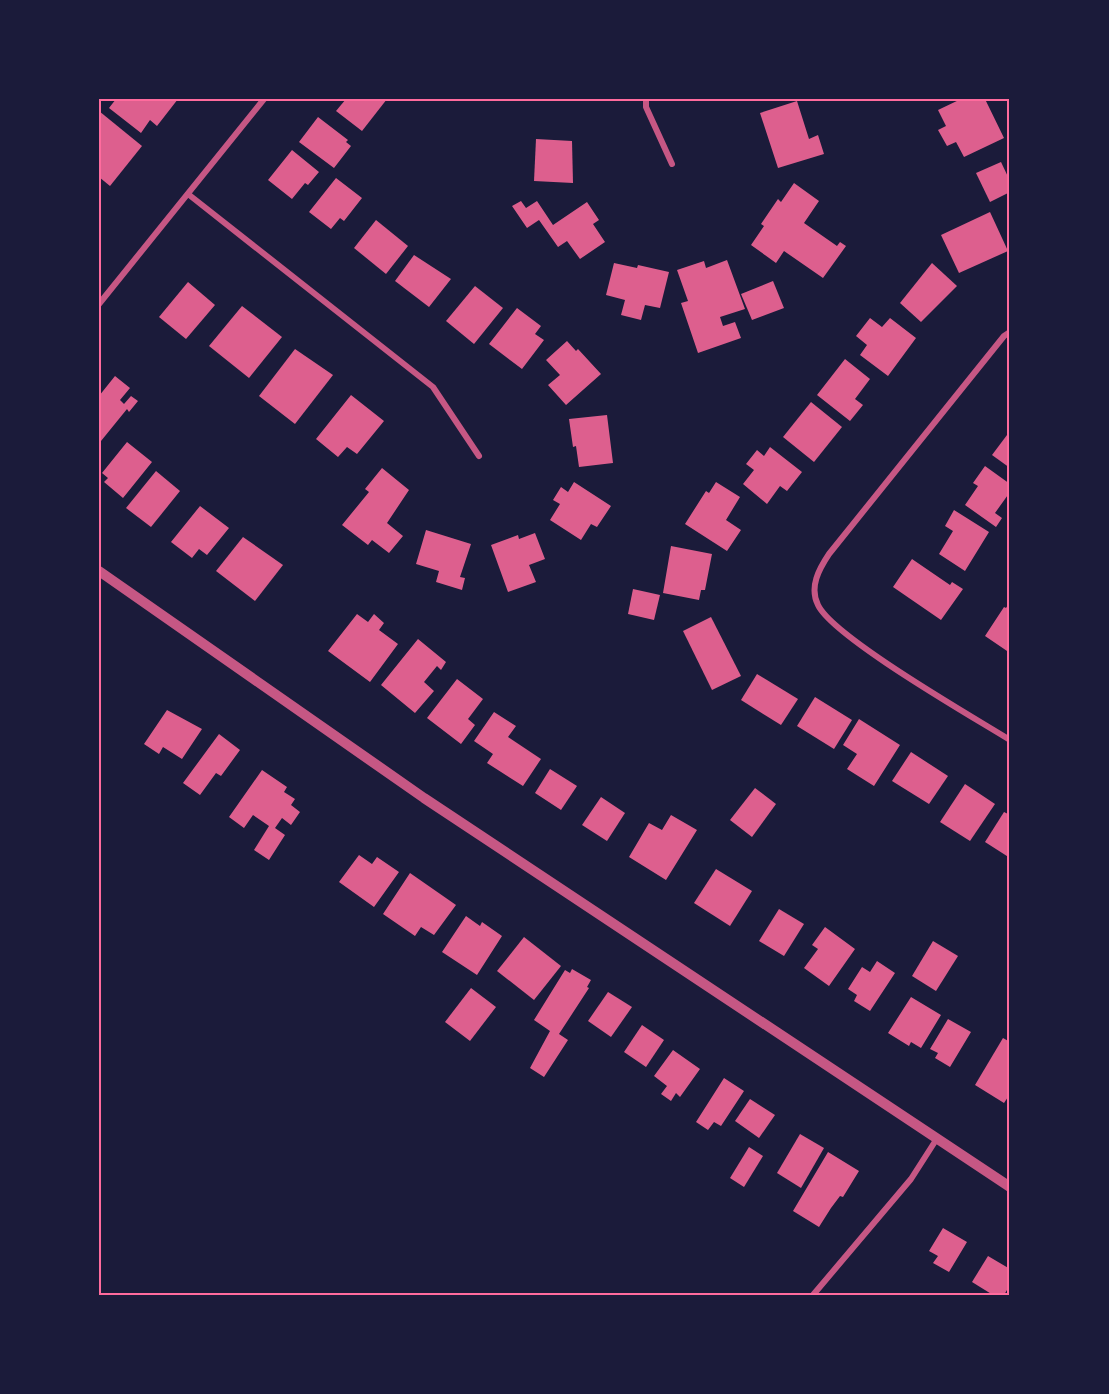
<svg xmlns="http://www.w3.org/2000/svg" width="1109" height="1394" font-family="'Golos Text',sans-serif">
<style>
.building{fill:#dd5f8e}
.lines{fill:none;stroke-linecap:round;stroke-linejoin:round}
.minor{stroke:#c65784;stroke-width:6}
.tertiary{stroke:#c65784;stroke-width:10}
.neatline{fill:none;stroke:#ff6b9d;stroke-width:2}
</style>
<rect width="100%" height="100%" fill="#1b1b3a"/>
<g class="building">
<path d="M116,99h62l-21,27 -7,-6 -9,13 -32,-25z"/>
<path d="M346,99h41l-25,32 -26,-20z"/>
<path d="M961,99h24l19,39 -40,19 -8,-15 -9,4 -9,-16 8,-4 -8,-16z"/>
<path d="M797,101l12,38 9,-4 6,19 -46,14 -18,-55z"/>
<path d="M99,111l43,35 -32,40 -11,-9z"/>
<path d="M318,117l30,23 -2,2 5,4 -17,22 -35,-26z"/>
<path d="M536,139l36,2 1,42 -39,-2z"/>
<path d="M292,150l27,22 -11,13 -3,-2 -13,16 -24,-19z"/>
<path d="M1001,162l9,19v11l-20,10 -14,-29z"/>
<path d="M336,178l26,20 -18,23 -4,-3 -9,11 -22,-17z"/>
<path d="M794,183l25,18 -15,22 33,23 3,-4 6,4 -23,32 -39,-27 -8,12 -25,-18 13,-19 -3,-2 17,-25 3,3z"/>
<path d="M521,201l5,7 11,-7 16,24 34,-23 12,18 -6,4 12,18 -25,17 -13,-18 -9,6 -19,-27 -12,8 -15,-22z"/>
<path d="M990,212l18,39 -49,22 -18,-38z"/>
<path d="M376,220l32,26 -22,28 -32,-26z"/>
<path d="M414,255l37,24 -22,28 -34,-26z"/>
<path d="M727,260l18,49 -25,8 3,9 12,-4 6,16 -43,15 -17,-50 7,-2 -11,-31 27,-9 2,7z"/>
<path d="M614,263l23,5 1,-3 31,7 -9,36 -15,-3 -4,15 -20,-5 4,-15 -19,-5z"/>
<path d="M932,263l25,23 -36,36 -21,-19z"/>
<path d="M773,281l11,27 -32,12 -11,-26z"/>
<path d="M188,282l27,23 -29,34 -27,-22z"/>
<path d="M475,286l28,22 -29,36 -28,-23z"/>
<path d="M242,306l40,31 -33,41 -40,-32z"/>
<path d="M517,308l24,18 -6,8 9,6 -22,29 -33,-25z"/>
<path d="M870,318l12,9 8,-9 26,20 -28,38 -28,-21 7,-10 -11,-9z"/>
<path d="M567,341l9,10 2,-2 23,25 -35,31 -18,-20 12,-10 -14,-15z"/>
<path d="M295,349l38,26 -38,49 -36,-28z"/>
<path d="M845,359l25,20 -15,20 8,6 -13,16 -33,-26z"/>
<path d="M115,376l15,12 -10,12 4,4 7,-8 7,5 -9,11 -2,-3 -26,32 -2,-45z"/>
<path d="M351,395l33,26 -27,33 -10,-7 -9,10 -22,-18z"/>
<path d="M811,402l31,25 -28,35 -31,-25z"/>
<path d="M607,415l6,48 -34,4 -3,-21 -3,1 -4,-28z"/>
<path d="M1010,431v37l-18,-13z"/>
<path d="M127,442l25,20 -29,36 -19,-16 4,-4 -6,-5z"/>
<path d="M770,447l32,25 -15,19 -7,-5 -13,18 -24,-20 11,-14 -8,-6 11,-14 7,6z"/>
<path d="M985,466l25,18v8l-15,21 7,5 -6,9 -31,-22 13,-19 -5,-3z"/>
<path d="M382,468l27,22 -22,33 16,13 -14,17 -17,-13 -4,5 -26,-20 27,-33 -4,-3z"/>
<path d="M156,471l24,20 -29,36 -25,-19z"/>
<path d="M574,482l37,24 -14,21 -6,-3 -10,16 -31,-20 10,-16 -7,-4 8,-13 7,5z"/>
<path d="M716,482l24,15 -14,23 15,10 -14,21 -42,-27 21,-33 3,2z"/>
<path d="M200,506l29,22 -22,27 -8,-6 -7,9 -21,-16z"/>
<path d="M954,510l35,22 -24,39 -26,-17 14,-23 -8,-5z"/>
<path d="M426,530l45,14 -11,33 5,1 -3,12 -26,-8 3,-11 -23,-7z"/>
<path d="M535,533l10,26 -16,6 7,17 -28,10 -17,-47 27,-10 1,4z"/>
<path d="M243,537l40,28 -28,36 -39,-30z"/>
<path d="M671,546l41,8 -7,36h-4l-2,10 -36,-7z"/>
<path d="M912,559l38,26 2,-3 11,7 -22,31 -48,-33z"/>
<path d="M633,589l27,6 -6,25 -26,-6z"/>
<path d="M1010,602v51l-25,-17 19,-29 2,1z"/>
<path d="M357,614l11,8 6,-8 10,9 -5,7 19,14 -28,38 -42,-31z"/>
<path d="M711,617l30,59 -29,14 -29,-59z"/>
<path d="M418,639l28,23 -5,8 -4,-4 -13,16 10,9 -19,22 -34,-28z"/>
<path d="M757,674l41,25 -17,26 -40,-25z"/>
<path d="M457,679l26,20 -15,20 7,6 -14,19 -34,-26z"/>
<path d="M815,697l37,23 -18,29 -37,-23z"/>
<path d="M167,710l35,19 -20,30 -19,-12 -4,7 -15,-10z"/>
<path d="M494,712l22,14 -8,11 33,22 -18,27 -36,-23 6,-9 -19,-13z"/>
<path d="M859,719l41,26 -26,41 -27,-17 10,-15 -14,-9z"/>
<path d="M219,734l21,16 -19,26 -5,-3 -16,22 -17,-12z"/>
<path d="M911,752l37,24 -19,28 -37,-23z"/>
<path d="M550,769l27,17 -16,24 -26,-17z"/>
<path d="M262,770l25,17 -3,5 11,7 -4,6 9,7 -9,13 -9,-7 -7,10 10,7 -16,25 -15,-10 15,-24 -16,-11 -9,13 -15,-11z"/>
<path d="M965,784l30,20 -25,37 -30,-19z"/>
<path d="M755,788l21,16 -24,33 -22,-17z"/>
<path d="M601,797l24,16 -18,28 -25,-16z"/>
<path d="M1004,812l6,3v43l-25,-16z"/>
<path d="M671,815l26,15 -31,50 -37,-23 20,-34 13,7z"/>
<path d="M359,855l13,9 5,-7 22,15 -25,35 -35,-25z"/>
<path d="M716,869l36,22 -22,35 -36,-23z"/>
<path d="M410,873l46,32 -22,30 -13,-8 -6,9 -32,-22z"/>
<path d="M779,909l25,15 -20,32 -25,-15z"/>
<path d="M466,916l14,10 2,-4 20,14 -25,39 -35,-23z"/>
<path d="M825,927l30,22 -26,37 -25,-18 14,-19 -6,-4z"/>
<path d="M524,937l37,29 -27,34 -37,-29z"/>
<path d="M933,941l25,15 -22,35 -24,-15z"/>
<path d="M877,961l18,12 -25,38 -16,-10 3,-6 -9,-6 14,-22 8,5z"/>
<path d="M572,969l19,11 -4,7 2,1 -30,46 9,6 -24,37 -14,-9 20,-37 -16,-11 31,-50 5,3z"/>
<path d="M471,988l25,19 -26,34 -25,-19z"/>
<path d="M608,992l24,15 -21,30 -23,-16z"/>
<path d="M911,997l30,18 -20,33 -10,-6 -2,4 -21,-13z"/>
<path d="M948,1019l23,13 -21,35 -15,-9 3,-5 -8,-4z"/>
<path d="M642,1025l22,15 -18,27 -22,-15z"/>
<path d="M1003,1038l7,4v52l-6,9 -29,-18z"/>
<path d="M673,1050l27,19 -20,28 -4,-4 -5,8 -10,-7 6,-8 -13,-10z"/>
<path d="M724,1078l20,13 -23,35 -7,-4 -6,8 -12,-8z"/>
<path d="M750,1099l25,16 -16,23 -24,-17z"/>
<path d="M800,1134l24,14 -23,40 -24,-15z"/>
<path d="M749,1147l14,9 -19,31 -14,-9z"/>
<path d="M828,1152l31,19 -16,26 -3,-1 -9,12 -12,19 -26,-16z"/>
<path d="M943,1228l24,14 -18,30 -16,-9 5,-7 -9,-5z"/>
<path d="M988,1256l22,13v16l-6,10h-11l-21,-13z"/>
</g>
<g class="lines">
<g class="minor">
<path d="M646,99v8l26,57"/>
<path d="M188,194l245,193 46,69"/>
<path d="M99,304l165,-205"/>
<path d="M1010,332l-6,4 -175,218c-10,15 -20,33 -11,51 15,32 155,112 192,135"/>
<path d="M813,1295l98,-116 25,-39"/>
</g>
<path class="tertiary" d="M99,571l325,227 586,389"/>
</g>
<rect width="1109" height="1394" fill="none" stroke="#1b1b3a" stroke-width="201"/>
<rect x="100" y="100" width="908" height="1194" class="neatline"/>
</svg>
